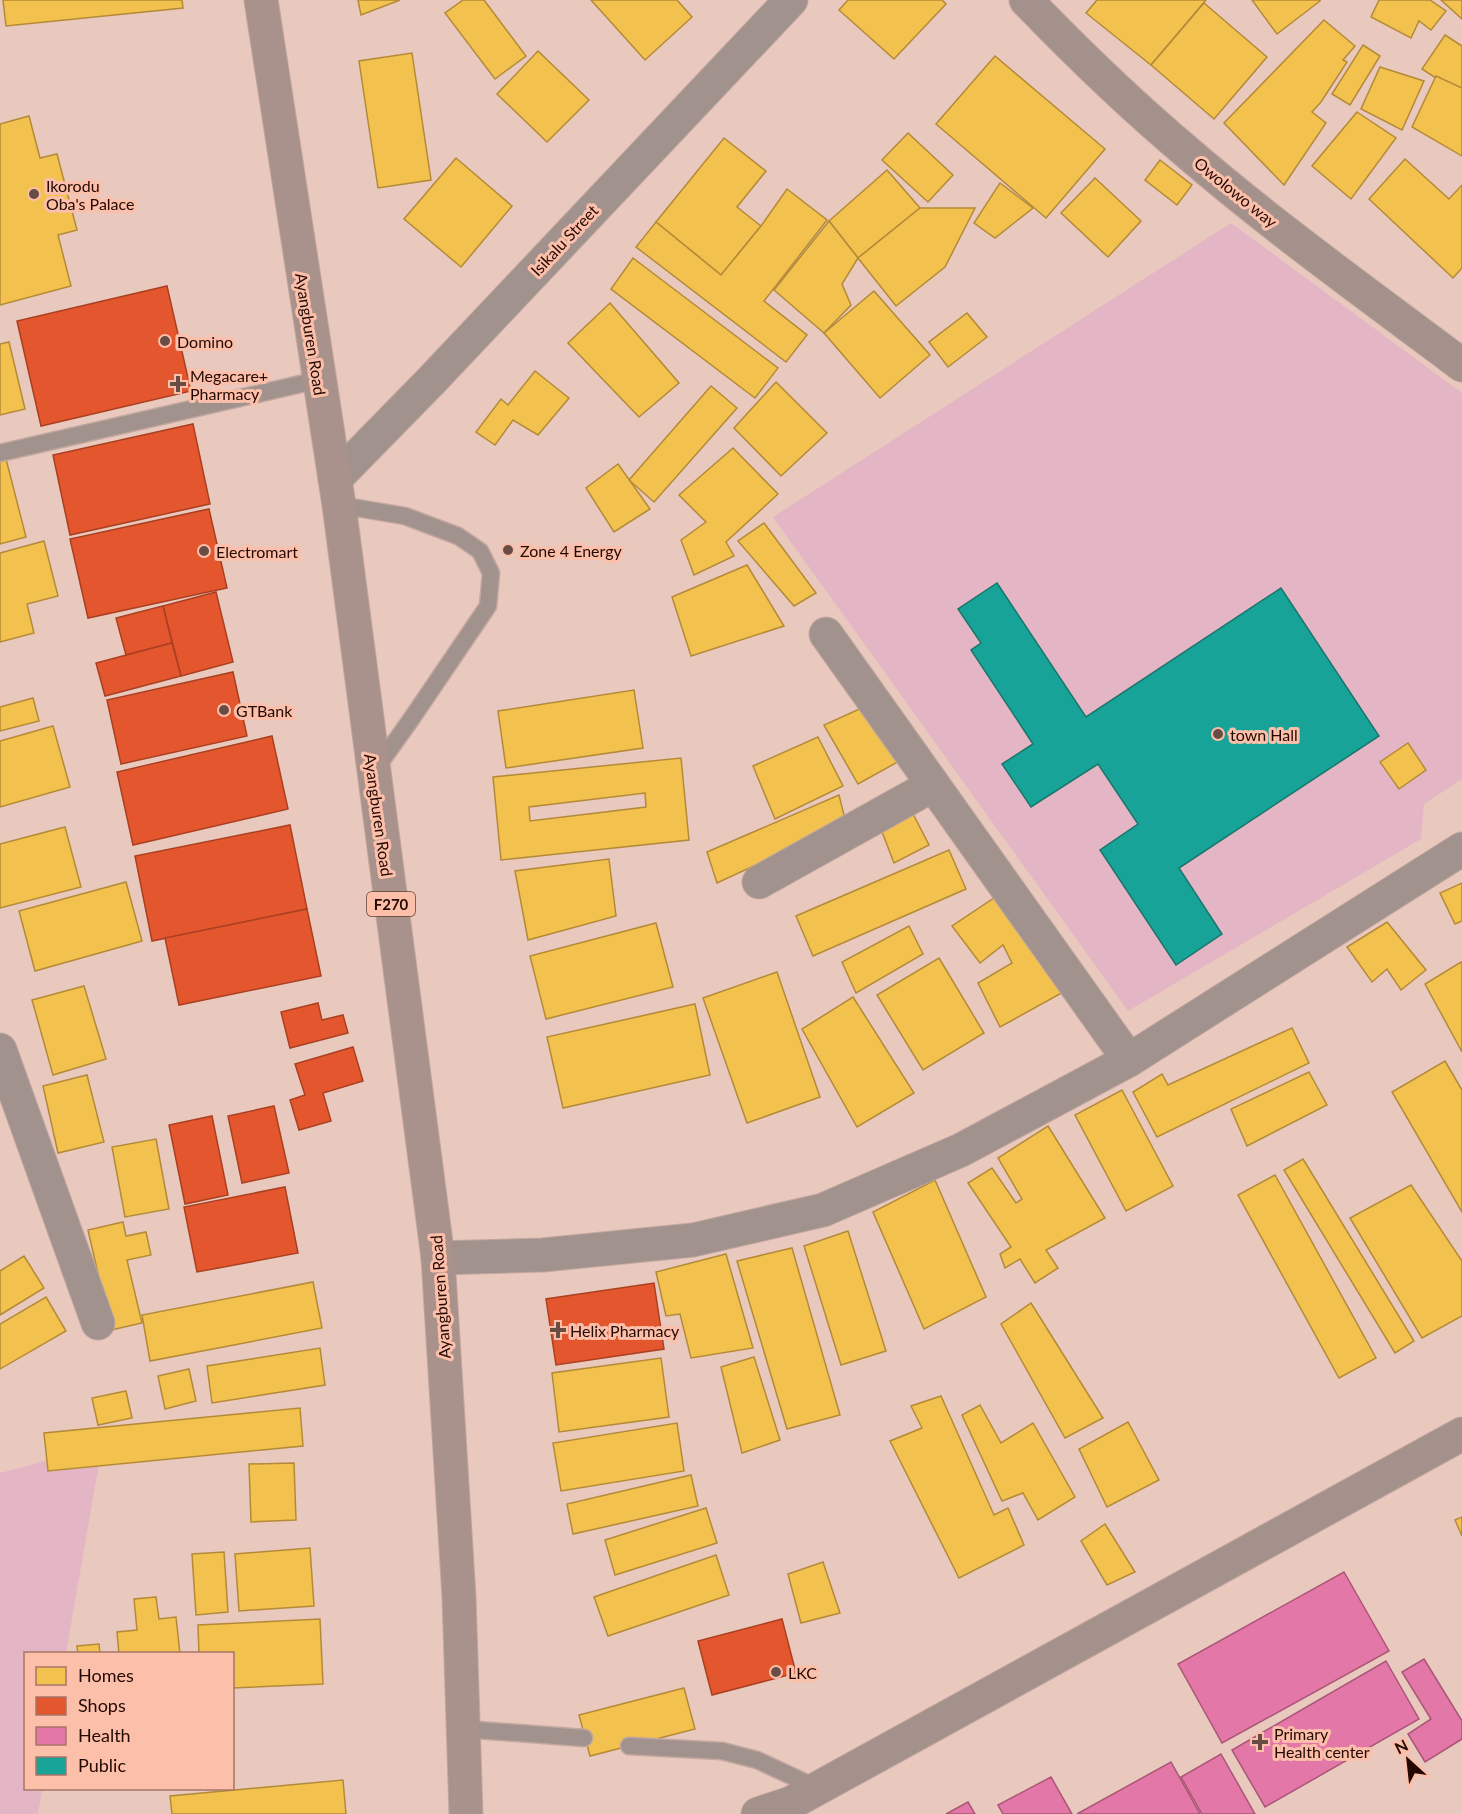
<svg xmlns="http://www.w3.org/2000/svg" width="1462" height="1814" font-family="Lato,sans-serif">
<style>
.green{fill:#e4b6c5}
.homes{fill:#f2c14e;stroke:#b48a38;stroke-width:1.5;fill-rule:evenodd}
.shops{fill:#e4572e;stroke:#aa4021;stroke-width:1.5}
.health{fill:#e377a8;stroke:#aa5676;stroke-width:1.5}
.public{fill:#17a398;stroke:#1b756b;stroke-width:1.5}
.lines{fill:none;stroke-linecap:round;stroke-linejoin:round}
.lane-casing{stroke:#c2a79f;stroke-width:19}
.street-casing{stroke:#c2a79f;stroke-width:35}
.secondary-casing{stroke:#c2a79f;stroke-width:35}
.primary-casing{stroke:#c2a79f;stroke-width:35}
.lane{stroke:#a2928d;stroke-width:16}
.street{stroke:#a2928d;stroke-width:33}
.secondary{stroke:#a4918b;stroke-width:33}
.primary{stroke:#a9928b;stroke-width:33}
.poi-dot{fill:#694c44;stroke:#fcbfaa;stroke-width:2}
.labels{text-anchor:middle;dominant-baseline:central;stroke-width:6;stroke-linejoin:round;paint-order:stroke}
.shield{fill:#fcbfaa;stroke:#654035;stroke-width:1.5}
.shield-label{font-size:15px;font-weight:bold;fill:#240903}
.poi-label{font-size:16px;fill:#240903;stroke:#fcbfaa;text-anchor:start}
.street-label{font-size:16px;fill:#240903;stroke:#fcbfaa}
</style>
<rect width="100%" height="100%" fill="#e9c8bd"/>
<g class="green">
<path d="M1231,223l231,170v386l-38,25 -3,35 -293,172 -355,-494z"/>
<path d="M102,1446l-36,207 -40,1v134l16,1 -4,25h-38v-341z"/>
</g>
<g class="homes">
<path d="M3,0h179l1,8 -177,18z"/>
<path d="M358,0h42l-39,15z"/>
<path d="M463,0h21l42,56 -31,23 -50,-66z"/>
<path d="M591,0h86l15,17 -47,43z"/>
<path d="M848,0h94l4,4 -52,55 -55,-49z"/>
<path d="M1097,0h109l-55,65 -65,-52z"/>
<path d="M1252,0h68v1l-43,33z"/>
<path d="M1379,0h51l16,11 -15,19 -12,-9 -8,17 -40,-21z"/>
<path d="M1441,0h21v19z"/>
<path d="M1204,3l63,54 -53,62 -63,-54z"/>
<path d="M1324,20l31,26 -12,14 4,2 -26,40 -9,10 14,11 -42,62 -60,-62z"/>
<path d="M1445,35l17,11v49l-40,-26z"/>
<path d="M1363,45l17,11 -30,49 -18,-11z"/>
<path d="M538,51l51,49 -42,42 -50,-48z"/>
<path d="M412,53l19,127 -53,8 -19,-127z"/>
<path d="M995,56l110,93 -59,69 -110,-94z"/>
<path d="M1380,67l44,14 -22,49 -41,-21z"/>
<path d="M1436,76l26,12v68l-50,-29z"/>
<path d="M1357,112l39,26 -45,61 -39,-33z"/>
<path d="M29,116l11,42 17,-4 20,76 -19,5 13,51 -71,19v-181z"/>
<path d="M908,133l45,42 -25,27 -46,-42z"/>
<path d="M724,138l42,33 -29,36 24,19 -40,49 -65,-53z"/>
<path d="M456,158l56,48 -51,61 -57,-48z"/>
<path d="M1405,159l44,40 13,-14v83l-9,10 -84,-79z"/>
<path d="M1160,160l32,25 -15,20 -32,-25z"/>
<path d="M887,170l33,38 -62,50 -29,-37z"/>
<path d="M1095,178l46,43 -33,36 -47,-44z"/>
<path d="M1000,183l33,25 -38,30 -21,-15z"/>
<path d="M787,189l40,31 -63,81 43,34 -21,27 -150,-115 20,-25 65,53 40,-49z"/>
<path d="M920,208h55l-30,59 -49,39 -38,-48z"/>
<path d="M829,221l29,37 -16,26 9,21 -27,28 -50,-43z"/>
<path d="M633,258l145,110 -23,30 -144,-109z"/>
<path d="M874,291l56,64 -50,43 -56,-65z"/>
<path d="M610,303l69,80 -40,34 -71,-74z"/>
<path d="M967,313l20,24 -39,30 -19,-25z"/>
<path d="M9,342l16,67 -25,6v-71z"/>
<path d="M535,371l34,27 -31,37 -25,-15 -18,25 -19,-13 25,-33 7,6z"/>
<path d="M776,382l51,51 -46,43 -47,-48z"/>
<path d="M711,386l26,22 -83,94 -25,-22z"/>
<path d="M733,448l45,46 -52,48 8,14 -40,19 -13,-35 25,-18 -27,-27z"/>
<path d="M6,459l20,78 -26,7v-84z"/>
<path d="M618,464l32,45 -36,23 -28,-44z"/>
<path d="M764,523l52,70 -22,13 -56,-65z"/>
<path d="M44,541l14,55 -31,8 7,29 -34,9v-89z"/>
<path d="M747,565l37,61 -93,30 -19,-59z"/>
<path d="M634,690l9,58 -137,20 -8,-57z"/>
<path d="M33,698l6,23 -39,10v-24z"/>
<path d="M864,707l39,52 -45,25 -34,-59z"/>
<path d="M53,726l17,61 -70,20v-66z"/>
<path d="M818,737l25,49 -68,33 -22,-53z"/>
<path d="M1408,743l18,27 -27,19 -19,-27z"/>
<path d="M681,758l8,82 -188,20 -8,-83zM645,793l1,14 -116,14 -1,-14z"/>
<path d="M839,795l7,28 -129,60 -10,-31z"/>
<path d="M910,808l19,37 -35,18 -15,-39z"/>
<path d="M65,827l16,60 -81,21v-64z"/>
<path d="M949,850l17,39 -153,67 -17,-40z"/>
<path d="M609,859l7,57 -88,24 -13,-69z"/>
<path d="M126,882l16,59 -107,30 -16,-60z"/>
<path d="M1462,883v38l-7,3 -15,-31z"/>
<path d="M1000,894l67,96 -67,37 -22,-44 34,-20 -9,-18 -23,18 -28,-37z"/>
<path d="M1387,922l39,48 -25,20 -14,-21 -15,13 -25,-35z"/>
<path d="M656,923l17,64 -127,32 -16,-63z"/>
<path d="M909,926l14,28 -67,39 -14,-31z"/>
<path d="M939,958l45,75 -61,37 -46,-75z"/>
<path d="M1461,962l1,2v88l-37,-68z"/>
<path d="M777,972l43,125 -73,26 -44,-125z"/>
<path d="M84,986l22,73 -53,16 -21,-75z"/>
<path d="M853,997l61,96 -57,34 -55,-98z"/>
<path d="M695,1004l15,71 -147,33 -16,-71z"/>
<path d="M1292,1028l17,35 -152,74 -24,-45 29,-18 6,11z"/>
<path d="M1445,1061l17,29v122l-70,-120z"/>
<path d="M1309,1072l18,33 -80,41 -16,-37z"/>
<path d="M87,1075l17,67 -46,11 -15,-67z"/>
<path d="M1122,1090l51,96 -47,25 -51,-96z"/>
<path d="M1048,1126l57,92 -59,32 12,18 -23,15 -15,-24 -15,9 -5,-14 11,-7 -43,-64 24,-15 24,35 6,-4 -24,-41z"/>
<path d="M156,1139l13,70 -44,8 -13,-70z"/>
<path d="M1303,1159l111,182 -19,12 -111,-183z"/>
<path d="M1275,1175l101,183 -37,20 -101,-183z"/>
<path d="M935,1180l51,117 -62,32 -51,-117z"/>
<path d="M1411,1185l51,76v55l-40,22 -72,-120z"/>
<path d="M123,1222l3,14 20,-4 5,23 -24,5 15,63 -31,7 -23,-100z"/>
<path d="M848,1231l38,120 -45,14 -37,-119z"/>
<path d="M792,1248l48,167 -53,14 -50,-168z"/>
<path d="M726,1254l27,94 -62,10 -11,-44 -14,2 -10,-44z"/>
<path d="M24,1256l20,32 -44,27v-44z"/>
<path d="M313,1282l9,46 -172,33 -8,-46z"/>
<path d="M46,1297l20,34 -66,38v-45z"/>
<path d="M1031,1303l72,115 -38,20 -64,-114z"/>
<path d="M320,1348l5,37 -113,18 -5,-37z"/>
<path d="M754,1357l26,83 -38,13 -21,-86z"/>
<path d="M661,1358l8,59 -110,15 -7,-59z"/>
<path d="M189,1369l7,32 -31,8 -7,-33z"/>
<path d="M126,1391l6,27 -34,7 -6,-27z"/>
<path d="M941,1396l53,119 14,-7 16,37 -65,33 -69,-137 32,-13 -11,-22z"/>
<path d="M980,1405l21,38 32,-20 42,74 -37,23 -15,-27 -21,8 -40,-86z"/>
<path d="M300,1408l3,38 -255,25 -4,-38z"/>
<path d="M1128,1422l31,58 -52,27 -28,-58z"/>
<path d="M677,1423l7,48 -123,20 -8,-48z"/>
<path d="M294,1463l2,57 -45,2 -2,-58z"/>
<path d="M691,1475l7,31 -125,28 -6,-30z"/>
<path d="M706,1508l11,35 -102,32 -10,-35z"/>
<path d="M1462,1517v19l-7,-16z"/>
<path d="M1105,1524l30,48 -28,13 -26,-44z"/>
<path d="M310,1548l4,58 -75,5 -4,-57z"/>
<path d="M224,1552l4,60 -32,3 -4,-61z"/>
<path d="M716,1555l13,40 -121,41 -14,-39z"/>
<path d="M823,1562l17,51 -39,10 -13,-49z"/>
<path d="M156,1597l3,22 17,-2 4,37h-61l-2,-22 20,-2 -3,-31z"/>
<path d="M320,1619l3,65 -91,4v-34h-33l-1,-29z"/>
<path d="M99,1644l1,10h-22l-1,-8z"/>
<path d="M684,1688l11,41 -105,27 -11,-41z"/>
<path d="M343,1780l3,34h-174l-2,-18z"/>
</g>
<g class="shops">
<path d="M167,286l24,105 -150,35 -24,-105z"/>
<path d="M193,424l17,80 -140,31 -17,-80z"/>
<path d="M209,509l18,79 -139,30 -18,-79z"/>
<path d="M216,592l17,70 -52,14 -18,-70z"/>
<path d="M163,606l9,37 -46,12 -10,-37z"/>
<path d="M172,643l9,33 -76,20 -9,-33z"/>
<path d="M233,672l14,64 -126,28 -14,-64z"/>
<path d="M272,736l16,73 -155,36 -16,-73z"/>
<path d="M290,825l17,84 -155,32 -17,-85z"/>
<path d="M307,909l14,67 -142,29 -14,-67z"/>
<path d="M318,1003l4,17 21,-5 5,18 -58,15 -9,-36z"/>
<path d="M353,1047l10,34 -40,12 8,28 -32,9 -9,-30 15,-5 -10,-31z"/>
<path d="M274,1106l15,67 -47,10 -14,-67z"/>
<path d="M212,1116l16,79 -43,9 -16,-79z"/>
<path d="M285,1187l13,66 -101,19 -13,-65z"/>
<path d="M654,1283l10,66 -108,16 -10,-66z"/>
<path d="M782,1619l14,54 -84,22 -14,-54z"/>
</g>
<g class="health">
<path d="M1344,1572l45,79 -167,92 -44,-79z"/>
<path d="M1424,1659l38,62v18l-37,23 -17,-28 23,-15 -29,-47z"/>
<path d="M1386,1661l33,58 -154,88 -33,-57z"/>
<path d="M1221,1754l34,60h-53l-21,-37z"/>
<path d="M1171,1762l29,52h-123z"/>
<path d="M1051,1777l21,37h-69l-5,-9z"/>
<path d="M968,1802l7,12h-29z"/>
</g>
<path class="public" d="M997,583l89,134 195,-129 98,148 -200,132 43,66 -46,31 -76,-115 38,-26 -40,-60 -67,43 -29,-43 31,-20 -62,-94 10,-7 -23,-34z"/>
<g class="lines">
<defs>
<g id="lane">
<path d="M0,453l318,-73"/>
<path d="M339,505l66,11 53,20 22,15 11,22 -3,33 -76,112 -37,52"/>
<path d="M463,1729l121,9"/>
<path d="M629,1746l93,5 35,9 60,28"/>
</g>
<g id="street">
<path d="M335,479l96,-98 360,-381"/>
<path d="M826,634l303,426"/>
<path d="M759,882l174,-97"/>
<path d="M0,1050l98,273"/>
<path d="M438,1258l105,-3 150,-15 130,-30 138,-60 168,-90 333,-211"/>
</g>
<g id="secondary">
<path d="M1026,0c52,54 105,105 162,153 87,75 182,143 274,212"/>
<path d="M758,1814l33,-11 671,-369"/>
</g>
<path id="primary" d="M261,0l78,505 99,753 21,339 7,217"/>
</defs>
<use href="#lane" class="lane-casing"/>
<use href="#street" class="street-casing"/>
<use href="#secondary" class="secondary-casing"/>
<use href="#primary" class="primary-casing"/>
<use href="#lane" class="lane"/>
<use href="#street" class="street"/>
<use href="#secondary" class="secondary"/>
<use href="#primary" class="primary"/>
</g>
<g class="poi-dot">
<circle cx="34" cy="194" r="6"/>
<circle cx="165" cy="341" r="6"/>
<path d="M175 375h6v6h6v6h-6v6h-6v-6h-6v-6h6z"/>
<circle cx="508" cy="550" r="6"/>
<circle cx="204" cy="551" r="6"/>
<circle cx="224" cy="710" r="6"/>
<circle cx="1218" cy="734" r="6"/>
<path d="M555 1321h6v6h6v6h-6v6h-6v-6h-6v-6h6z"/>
<circle cx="776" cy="1672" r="6"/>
<path d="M1257 1733h6v6h6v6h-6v6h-6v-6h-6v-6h6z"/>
</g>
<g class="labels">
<rect class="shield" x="367" y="892" width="48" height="24" rx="4.5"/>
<g class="shield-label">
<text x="391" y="904">F270</text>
</g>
<g class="poi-label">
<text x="46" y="185">Ikorodu<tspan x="46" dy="18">Oba's Palace</tspan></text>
<text x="177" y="341">Domino</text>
<text x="190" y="375">Megacare+<tspan x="190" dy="18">Pharmacy</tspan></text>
<text x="520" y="550">Zone 4 Energy</text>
<text x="216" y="551">Electromart</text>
<text x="236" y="710">GTBank</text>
<text x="1230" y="734">town Hall</text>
<text x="570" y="1330">Helix Pharmacy</text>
<text x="788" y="1672">LKC</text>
<text x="1274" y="1733">Primary<tspan x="1274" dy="18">Health center</tspan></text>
</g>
<g class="street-label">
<text transform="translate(1236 192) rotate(39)">Owolowo way</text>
<text transform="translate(564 240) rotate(-47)">Isikalu Street</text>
<text transform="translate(311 334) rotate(81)">Ayangburen Road</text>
<text transform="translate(379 815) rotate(82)">Ayangburen Road</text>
<text transform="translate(440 1297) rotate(-94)">Ayangburen Road</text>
</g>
</g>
<rect x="24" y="1652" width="210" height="138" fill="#fcbfaa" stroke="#a67667" stroke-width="1.5"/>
<rect x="36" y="1667" width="30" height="18" fill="#f2c14e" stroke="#a67667" stroke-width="1.5"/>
<text x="78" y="1682" font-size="18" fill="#240903">Homes</text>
<rect x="36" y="1697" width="30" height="18" fill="#e4572e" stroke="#a67667" stroke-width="1.5"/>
<text x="78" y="1712" font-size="18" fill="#240903">Shops</text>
<rect x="36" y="1727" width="30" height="18" fill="#e377a8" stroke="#a67667" stroke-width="1.5"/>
<text x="78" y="1742" font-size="18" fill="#240903">Health</text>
<rect x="36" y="1757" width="30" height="18" fill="#17a398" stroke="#a67667" stroke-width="1.5"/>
<text x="78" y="1772" font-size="18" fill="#240903">Public</text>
<g transform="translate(1408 1760) rotate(333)" stroke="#fcbfaa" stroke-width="4.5" paint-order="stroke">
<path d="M0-4.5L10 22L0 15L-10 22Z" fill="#240903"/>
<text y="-9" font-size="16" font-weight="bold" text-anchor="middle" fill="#240903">N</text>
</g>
</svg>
